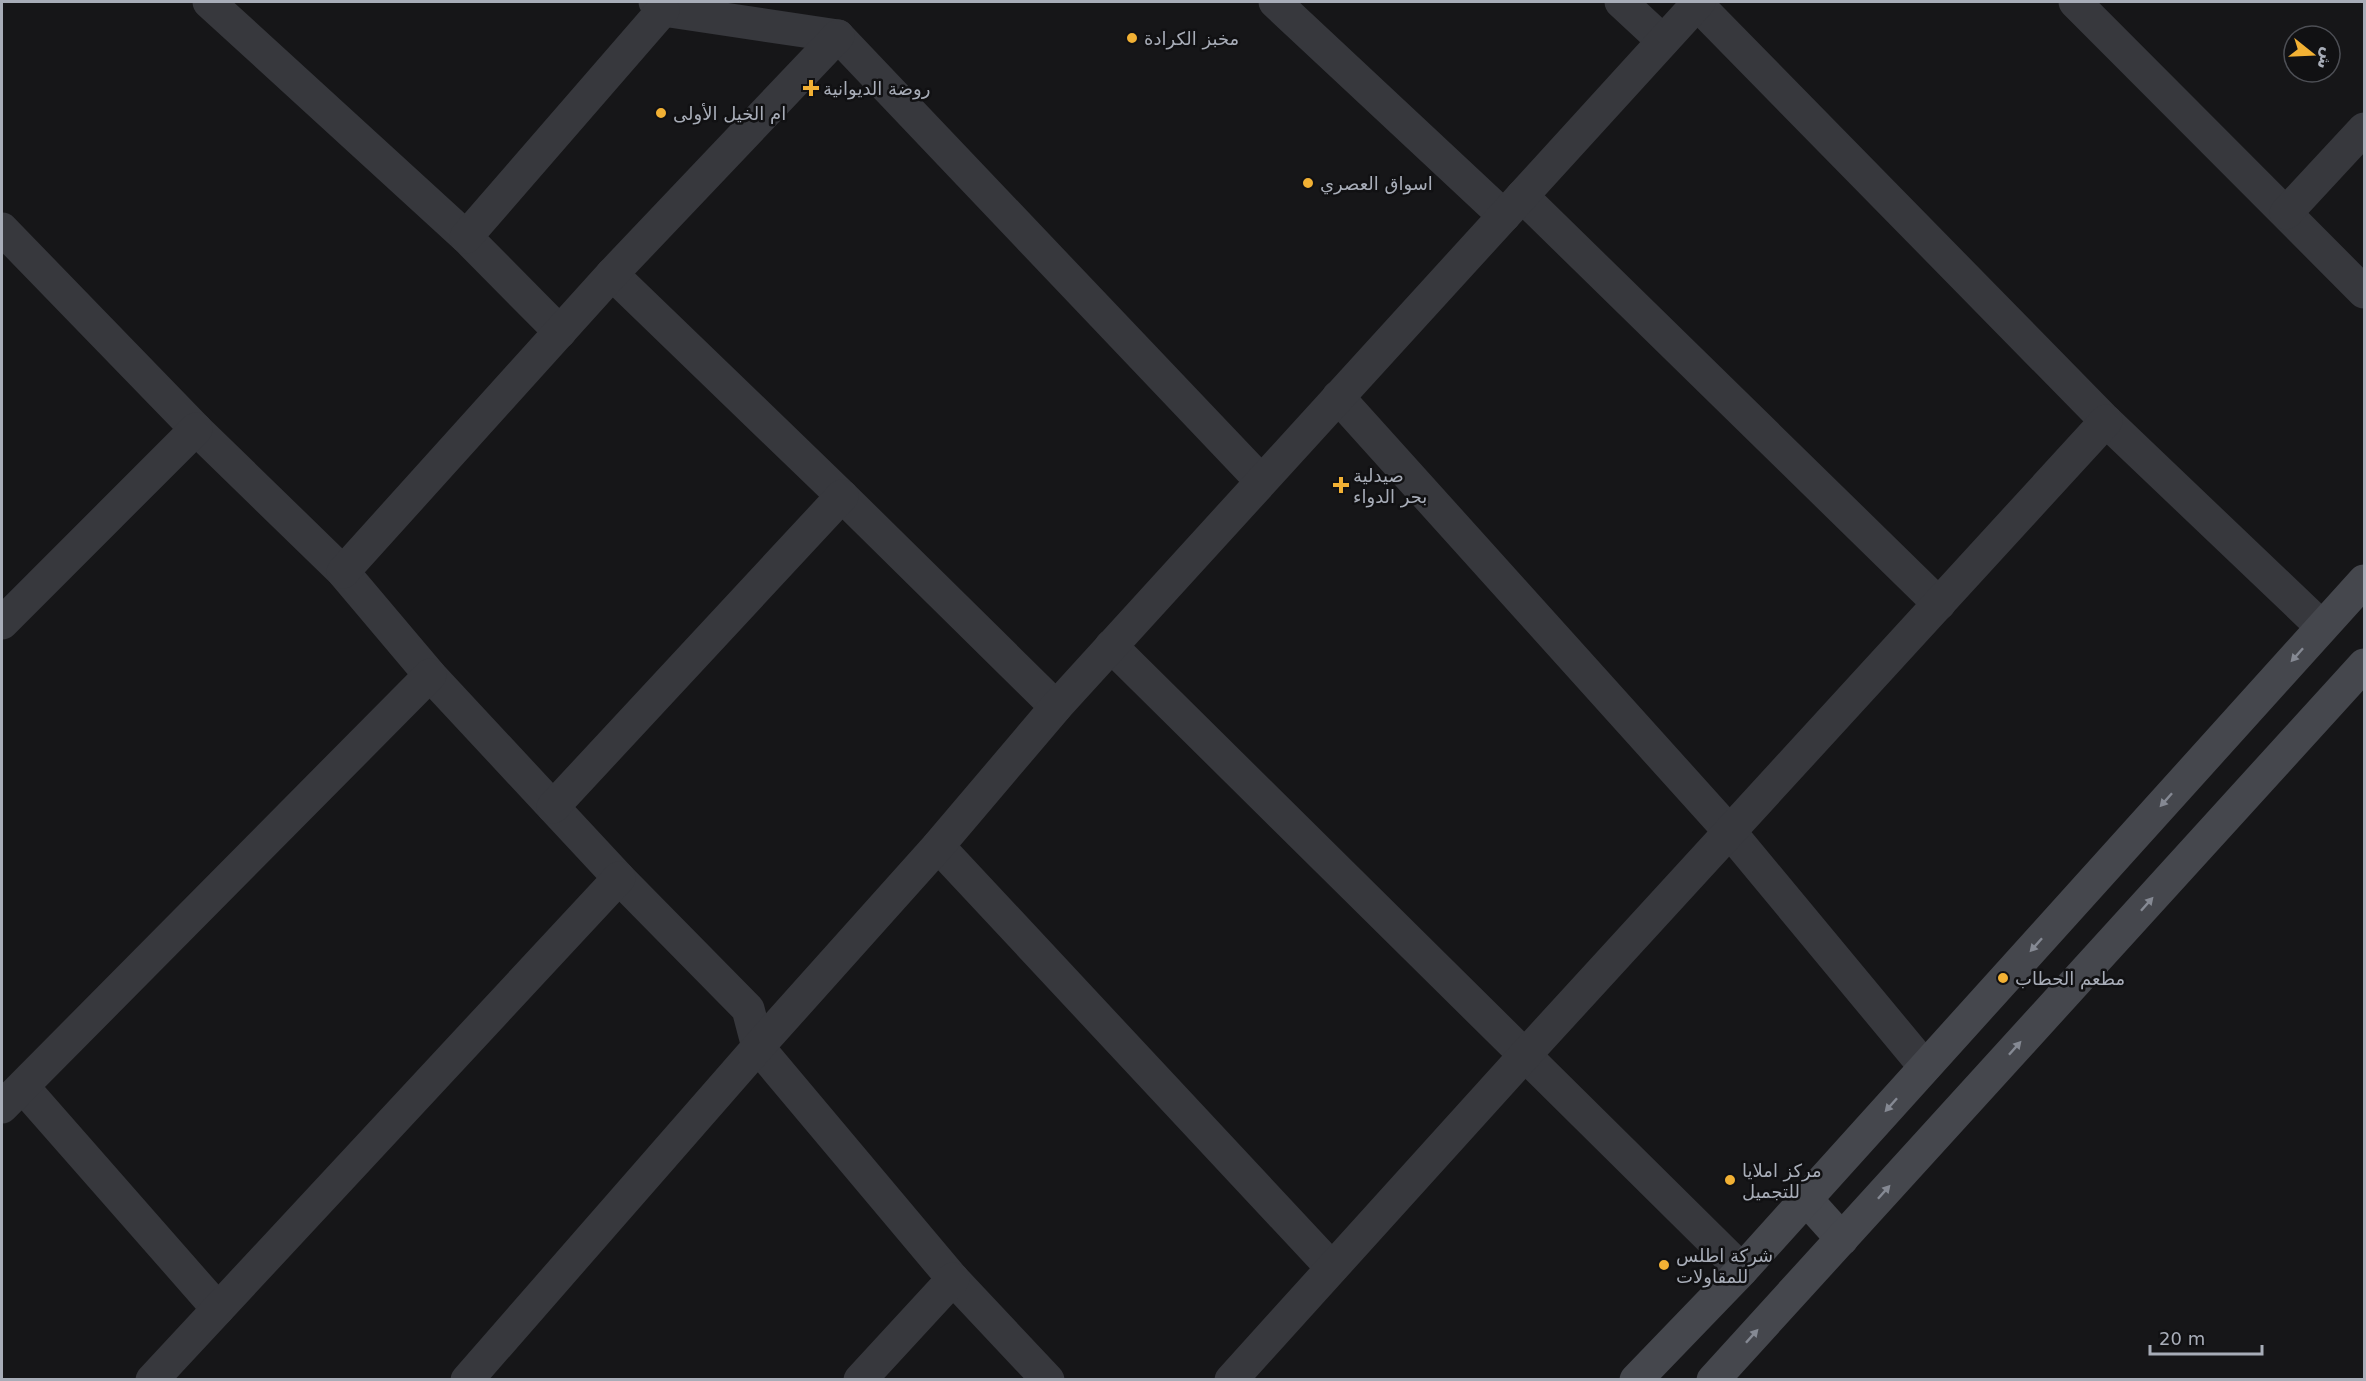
<svg xmlns="http://www.w3.org/2000/svg" width="2366" height="1381" font-family="'DejaVu Sans','Noto Sans Arabic',sans-serif">
<style>
.lines{fill:none;stroke-linecap:round;stroke-linejoin:round}
.street{stroke:#37383d;stroke-width:33}
.secondary{stroke:#45474d;stroke-width:33}
.oneway{fill:#858993}
.poi-dot{fill:#f2b134;stroke:#111113;stroke-width:2}
.labels{text-anchor:middle;dominant-baseline:central;stroke-width:5;stroke-linejoin:round;paint-order:stroke}
.poi-label{font-size:18px;fill:#a8adb8;stroke:#111113;text-anchor:start}
</style>
<rect width="100%" height="100%" fill="#161618"/>
<g class="lines">
<g class="street">
<path d="M209,2l257,235 94,95"/>
<path d="M655,2l8,8 175,26 423,445"/>
<path d="M1275,2l229,214"/>
<path d="M1621,2l42,39"/>
<path d="M2075,2l289,290"/>
<path d="M1697,4l409,417 216,206"/>
<path d="M1522,196l417,408"/>
<path d="M2286,213l78,-84"/>
<path d="M2,229l194,200 147,143 87,103 189,203 129,131 10,38 195,232 95,101"/>
<path d="M466,237l197,-227"/>
<path d="M612,274l230,222 214,211"/>
<path d="M1338,397l392,435 195,235"/>
<path d="M343,572l269,-298 226,-238"/>
<path d="M2,623l194,-194"/>
<path d="M1111,646l631,624"/>
<path d="M553,807l289,-311"/>
<path d="M938,846l394,422"/>
<path d="M23,1087l195,222"/>
<path d="M2,1107l428,-432"/>
<path d="M152,1380l467,-502"/>
<path d="M467,1380l291,-333 180,-201 118,-139 643,-705"/>
<path d="M860,1380l93,-101"/>
<path d="M1231,1380l294,-325 581,-634"/>
</g>
<g class="secondary">
<path d="M1806,1199l36,40"/>
<path d="M1636,1380l106,-110 622,-689"/>
<path d="M1713,1380l651,-715"/>
</g>
</g>
<defs><path id="oneway-solid" d="M-6-.8H1V-3.2L6.5 0L1 3.2V.8H-6Z" transform="scale(1.5)"/></defs>
<g class="oneway">
<use href="#oneway-solid" transform="translate(2297 655) rotate(132)"/>
<use href="#oneway-solid" transform="translate(2166 800) rotate(132)"/>
<use href="#oneway-solid" transform="translate(2147 904) rotate(-48)"/>
<use href="#oneway-solid" transform="translate(2036 945) rotate(132)"/>
<use href="#oneway-solid" transform="translate(2015 1048) rotate(-48)"/>
<use href="#oneway-solid" transform="translate(1891 1105) rotate(132)"/>
<use href="#oneway-solid" transform="translate(1884 1192) rotate(-48)"/>
<use href="#oneway-solid" transform="translate(1752 1336) rotate(-48)"/>
</g>
<g class="poi-dot">
<circle cx="1132" cy="38" r="6"/>
<path d="M808 79h6v6h6v6h-6v6h-6v-6h-6v-6h6z"/>
<circle cx="661" cy="113" r="6"/>
<circle cx="1308" cy="183" r="6"/>
<path d="M1338 476h6v6h6v6h-6v6h-6v-6h-6v-6h6z"/>
<circle cx="2003" cy="978" r="6"/>
<circle cx="1730" cy="1180" r="6"/>
<circle cx="1664" cy="1265" r="6"/>
</g>
<g class="labels">
<g class="poi-label">
<text x="1144" y="38">مخبز الكرادة</text>
<text x="823" y="88">روضة الديوانية</text>
<text x="673" y="113">ام الخيل الأولى</text>
<text x="1320" y="183">اسواق العصري</text>
<text x="1353" y="475">صيدلية<tspan x="1353" dy="21">بحر الدواء</tspan></text>
<text x="2015" y="978">مطعم الحطاب</text>
<text x="1742" y="1170">مركز املايا<tspan x="1742" dy="21">للتجميل</tspan></text>
<text x="1676" y="1255">شركة اطلس<tspan x="1676" dy="21">للمقاولات</tspan></text>
</g>
</g>
<rect width="2366" height="1381" fill="none" stroke="#a8adb8" stroke-width="6"/>
<g transform="translate(2312 54) rotate(108)"><circle r="28" fill="#111113" stroke="#4d4f55" stroke-width="1.5"/>
<path d="M0-4.5L10 22L0 15L-10 22Z" fill="#f2b134"/>
<text y="-9" font-size="16" font-weight="bold" text-anchor="middle" fill="#a8adb8">ش</text>
</g>
<path d="M2150 1345v9h112v-9" fill="none" stroke="#a8adb8" stroke-width="3"/>
<text x="2159" y="1345" font-size="18" fill="#a8adb8" stroke="#111113" stroke-width="4.5" paint-order="stroke">20 m</text>
</svg>
